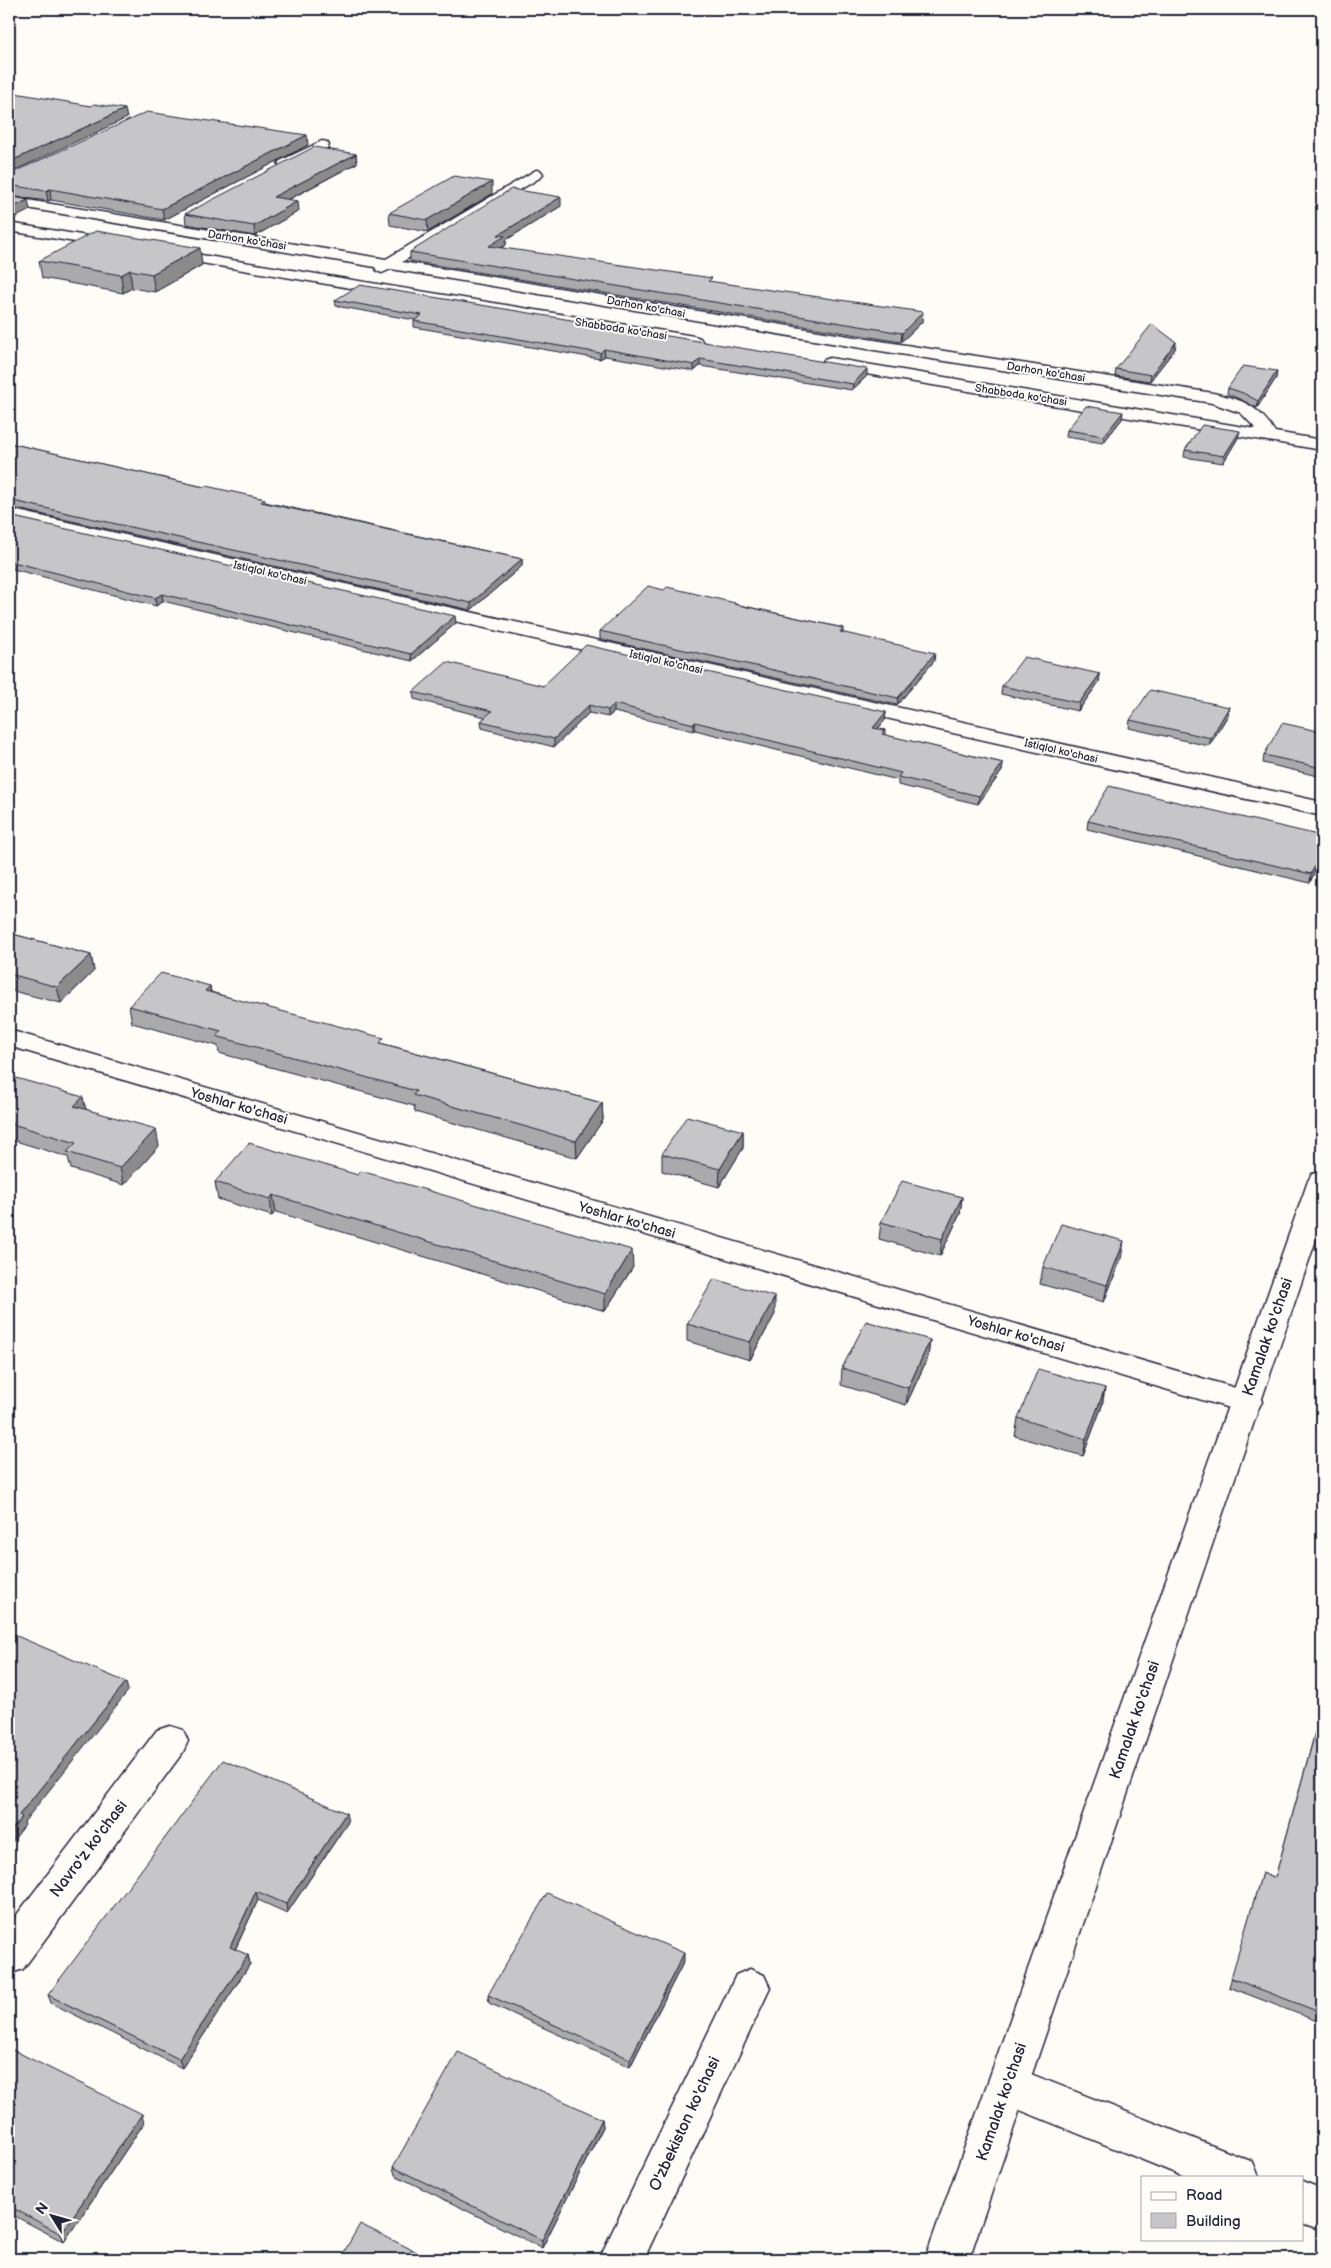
<svg xmlns="http://www.w3.org/2000/svg" width="1331" height="2268" font-family="'Balsamiq Sans',sans-serif">
<style>
.lines{fill:none;stroke-linecap:round;stroke-linejoin:round}
.minor-casing{stroke:#22223b;stroke-width:3}
.secondary-casing{stroke:#22223b;stroke-width:3}
.minor{fill:#fdfcf7;fill-rule:evenodd}
.secondary{fill:#fdfcf7;fill-rule:evenodd}
.wall{fill:#aaaaac;stroke:#22223b}
.shaded-wall{fill:#8b8b8c;stroke:#22223b}
.building{fill:#c6c6c8;stroke:#22223b}
.labels{text-anchor:middle;dominant-baseline:central;stroke-width:4;stroke-linejoin:round;paint-order:stroke}
.far-street-label{font-size:11px;fill:#22223b;stroke:#fdfcf7}
.street-label{font-size:14px;fill:#22223b;stroke:#fdfcf7}
.near-street-label{font-size:16px;fill:#22223b;stroke:#fdfcf7}
</style>
<rect width="100%" height="100%" fill="#fdfcf7"/>
<filter id="ink" filterUnits="userSpaceOnUse"><feTurbulence type="fractalNoise" baseFrequency=".02" numOctaves="2"/><feDisplacementMap in="SourceGraphic" scale="10" xChannelSelector="R" yChannelSelector="G"/><feConvolveMatrix kernelMatrix="1 2 1 2 8 2 1 2 1" color-interpolation-filters="sRGB"/></filter>
<g filter="url(#ink)">
<g class="lines">
<defs>
<g id="minor">
<path d="M322,141l5,1 2,3 -2,3 -37,19 -5,1 -7,-4 2,-3z"/>
<path d="M536,170l5,1 2,3 -2,3 -139,85 453,75 358,56c30,7 45,12 62,39l47,8v10l-492,-82 -6,-2 -2,-3 2,-3 6,-2 426,71 -15,-16 -29,-10 -357,-56 -464,-78 -9,4 -5,-2 -2,-4 -366,-62v-8l377,62z"/>
<path d="M9,223l108,18 7,4 -7,4 -108,-18z"/>
<path d="M165,249l529,87 6,2 2,3 -2,3 -6,2 -534,-90 -2,-3z"/>
<path d="M9,509l1313,293v14l-1313,-295z"/>
<path d="M9,1030l1237,361 11,3 5,8 -5,8 -11,3 -1237,-367z"/>
<path d="M170,1726l13,4 5,11 -5,11 -160,217 -14,5v-49l148,-195z"/>
<path d="M750,1969l14,6 6,13 -126,271h-45l137,-284z"/>
<path d="M1008,2065l245,97 6,15h-74l-192,-78 -6,-14 6,-14z"/>
<path d="M1302,2181l20,8v42l-20,-7z"/>
</g>
<path id="secondary" d="M1322,1172v50l-353,1037h-44l383,-1078 4,-7z"/>
</defs>
<use href="#minor" class="minor-casing"/>
<use href="#secondary" class="secondary-casing"/>
<use href="#minor" class="minor"/>
<use href="#secondary" class="secondary"/>
</g>
<g class="wall">
<path d="M308,145l-144,75 -113,-20 -3,1 -39,-5v-22z"/>
<path d="M356,154l1,9 -69,37 11,11 -44,25 -69,-12 -1,-10z"/>
<path d="M492,194l-64,38 -38,-7 -1,-12z"/>
<path d="M561,206l-55,34v5l-5,3 211,34 210,40 -21,20 -491,-81v-9z"/>
<path d="M39,261l163,4 -47,27 -23,-4 -9,5 -81,-15z"/>
<path d="M335,300l532,76 -15,14 -152,-24 -6,5 -89,-15 -5,3 -186,-32v-6l1,-1 -79,-14z"/>
<path d="M1176,342l-1,7 -25,32 -35,-5 1,-7z"/>
<path d="M1277,371l-1,7 -19,30 -15,-8 -15,-6 1,-6z"/>
<path d="M1122,419l-19,24 -37,-6 1,-7z"/>
<path d="M1238,438l-15,25 -39,-6 1,-7z"/>
<path d="M9,443l195,44 61,12v3l257,57v7l-51,44 -462,-103v1z"/>
<path d="M9,516l447,107 -44,38 -249,-60 -7,5 -147,-38z"/>
<path d="M735,604l108,24v5l91,28 -37,44 -297,-66v-8z"/>
<path d="M1100,674l-1,8 -21,29 -77,-17 1,-8z"/>
<path d="M543,686l343,26 -1,8 -7,9 7,1v5l118,28 -1,8 -24,33 -80,-19v-5l-203,-50 -1,1 -80,-19 -6,5 -19,-4 -35,34 -72,-19 -1,-7 4,-4 -71,-18 -1,-7z"/>
<path d="M1229,707l-1,8 -19,31 -80,-18 1,-8z"/>
<path d="M1322,732v45l-59,-14 1,-8z"/>
<path d="M1088,821l234,15 -12,47 -223,-54z"/>
<path d="M9,933l82,22 3,16 -33,32 -48,-12v-2l-4,-1z"/>
<path d="M210,986l1,6 173,52 218,59 1,17 -26,38 -162,-46 -1,-6 -195,-53 -1,-7 -86,-23 -3,-17z"/>
<path d="M9,1076l77,33 73,37 -35,39 -53,-16 -3,-12 -59,-18z"/>
<path d="M743,1131v17l-24,39 -57,-16v-17z"/>
<path d="M215,1182l418,85 -28,44 -329,-99 -4,4 -54,-17z"/>
<path d="M962,1197l-2,17 -20,42 -61,-17 2,-17z"/>
<path d="M1121,1259l-17,43 -64,-18 3,-17z"/>
<path d="M775,1314l-25,46 -63,-19v-17z"/>
<path d="M930,1340l-2,17 -22,48 -65,-20 1,-17z"/>
<path d="M1105,1388l-3,18 -19,50 -68,-20 3,-18z"/>
<path d="M1322,1707v316l-93,-36 33,-114 13,5z"/>
<path d="M348,1822l-61,91 -29,-13 -23,50 13,5 2,9 -68,104 -131,-65 -3,-8z"/>
<path d="M684,1961l-54,106 -141,-64 -1,-8z"/>
<path d="M9,2048l135,75 -80,119 -55,-29z"/>
<path d="M602,2119l1,8 -61,121 -147,-73 -2,-8z"/>
</g>
<g class="shaded-wall">
<path d="M125,109l2,9 -118,55v-11z"/>
<path d="M307,135l1,10 -144,75 -2,-11z"/>
<path d="M356,154l1,9 -83,44 -1,-10z"/>
<path d="M492,182v12l-64,38 -1,-12z"/>
<path d="M50,189l1,11 -3,1 -2,-10z"/>
<path d="M561,197v9l-55,34v5l-16,10 -1,-9 9,-11z"/>
<path d="M28,200l2,10 -21,11v-12z"/>
<path d="M298,201l1,10 -44,25 -1,-10z"/>
<path d="M200,248l2,17 -47,27 -3,-18z"/>
<path d="M130,270l2,18 -9,5 -2,-18z"/>
<path d="M923,312l-1,10 -21,20 1,-9z"/>
<path d="M1176,342l-1,7 -25,32 1,-6z"/>
<path d="M604,349l1,7 -5,3v-6z"/>
<path d="M700,359v7l-6,5v-6z"/>
<path d="M867,369v7l-15,14 1,-6z"/>
<path d="M1277,371l-1,7 -19,30 1,-7z"/>
<path d="M1123,412l-1,7 -19,24 1,-7z"/>
<path d="M1240,431l-2,7 -15,25 1,-7z"/>
<path d="M522,559v7l-51,44v-7z"/>
<path d="M162,594l1,7 -7,5 -1,-8z"/>
<path d="M455,616l1,7 -44,38 -1,-7z"/>
<path d="M935,653l-1,8 -37,44 1,-7z"/>
<path d="M1100,674l-1,8 -21,29 1,-8z"/>
<path d="M614,704v8l-6,5v-7z"/>
<path d="M589,705v8l-35,34v-8z"/>
<path d="M1229,707l-1,8 -19,31 2,-8z"/>
<path d="M886,712l-1,8 -12,15v-7z"/>
<path d="M695,722v8l-1,1v-7z"/>
<path d="M1003,763l-1,8 -24,33 1,-8z"/>
<path d="M1322,851v4l-12,28 1,-9z"/>
<path d="M91,955l3,16 -33,32 -4,-16z"/>
<path d="M210,986l2,17 -7,-12z"/>
<path d="M83,1097l4,17 -13,-8z"/>
<path d="M602,1103l1,17 -26,38 -1,-17z"/>
<path d="M156,1129l3,17 -35,39 -4,-17z"/>
<path d="M743,1131v17l-24,39 1,-18z"/>
<path d="M273,1195l3,17 -4,4 -2,-17z"/>
<path d="M962,1197l-2,17 -20,42 2,-17z"/>
<path d="M1124,1241l-3,18 -17,43 3,-17z"/>
<path d="M632,1250l1,17 -28,44v-17z"/>
<path d="M775,1297v17l-25,46v-18z"/>
<path d="M930,1340l-2,17 -22,48 2,-17z"/>
<path d="M1105,1388l-3,18 -19,50 3,-17z"/>
<path d="M126,1682l2,9 -104,131 1,3 -16,21v-13l10,-18z"/>
<path d="M346,1813l2,9 -61,91 -1,-9z"/>
<path d="M256,1891l2,9 -26,56 -2,-9z"/>
<path d="M684,1953v8l-54,106v-8z"/>
<path d="M248,1955l2,9 -68,104 -3,-9z"/>
<path d="M142,2114l2,9 -80,119 -3,-8z"/>
<path d="M602,2119l1,8 -61,121v-8z"/>
</g>
<g class="building">
<path d="M9,92l82,14 3,-2 31,5 -116,53z"/>
<path d="M147,112l160,23 -145,74 -112,-20 -4,2 -37,-6v-11z"/>
<path d="M314,147l42,7 -83,43 25,4 -44,25 -69,-12z"/>
<path d="M454,176l38,6 -65,38 -38,-7z"/>
<path d="M511,189l50,8 -63,38 7,1 -16,10 223,32 -4,3 215,31 -21,21 -492,-81z"/>
<path d="M9,196l19,4 -19,9z"/>
<path d="M96,231l104,17 -48,26 -22,-4 -9,5 -82,-14z"/>
<path d="M360,285l507,84 -14,15 -153,-25 -6,6 -90,-16 -4,4 -186,-32 8,-6 -87,-15z"/>
<path d="M1152,324l24,18 -25,33 -35,-6z"/>
<path d="M1243,366l34,5 -19,30 -15,-8 -15,-5z"/>
<path d="M1086,406l37,6 -19,24 -37,-6z"/>
<path d="M1202,425l38,6 -16,25 -39,-6z"/>
<path d="M9,443l195,44 2,-1 59,13 -4,3 261,57 -51,44 -462,-103z"/>
<path d="M9,516l446,100 -44,38 -249,-60 -7,4 -146,-37z"/>
<path d="M648,586l16,4 3,-3 68,16 -1,1 109,24 -3,4 95,21 -37,45 -298,-67z"/>
<path d="M586,645l300,67 -13,16 12,2 -3,4 121,29 -24,33 -81,-19 3,-4 -206,-51 -1,2 -80,-20 -6,6 -19,-5 -35,34 -73,-18 11,-10 -79,-19 34,-30 96,24z"/>
<path d="M1024,657l76,17 -21,29 -77,-17z"/>
<path d="M1150,690l79,17 -18,31 -81,-18z"/>
<path d="M1282,723l40,9v36l-58,-13z"/>
<path d="M1109,786l213,50v15l-11,23 -223,-53z"/>
<path d="M9,933l82,22 -34,32 -47,-13 1,-1h-2z"/>
<path d="M161,973l49,13 -5,5 179,47 -4,5 222,60 -26,38 -163,-46 3,-4 -200,-55 5,-5 -92,-25z"/>
<path d="M9,1076l74,21 -9,9 82,23 -36,39 -53,-16 9,-9 -67,-20z"/>
<path d="M687,1116l56,15 -23,38 -58,-15z"/>
<path d="M249,1143l109,32 3,-4 271,79 -27,44 -332,-99 -3,4 -55,-17z"/>
<path d="M902,1181l60,16 -20,42 -61,-17z"/>
<path d="M1061,1224l63,17 -17,44 -64,-18z"/>
<path d="M714,1279l61,18 -25,45 -63,-18z"/>
<path d="M866,1321l64,19 -22,48 -66,-20z"/>
<path d="M1038,1369l67,19 -19,51 -68,-21z"/>
<path d="M12,1634l114,48 -107,133 3,2 -13,16v-195z"/>
<path d="M1322,1708v305l-91,-35 31,-105 13,5z"/>
<path d="M223,1760l123,53 -60,91 -30,-13 -26,56 18,8 -69,104 -131,-64z"/>
<path d="M547,1893l137,60 -54,106 -142,-64z"/>
<path d="M9,2048l133,66 -81,120 -52,-28z"/>
<path d="M458,2052l144,67 -60,121 -149,-73z"/>
<path d="M360,2224l71,35h-91z"/>
</g>
</g>
<g class="labels">
<g class="far-street-label">
<text transform="translate(247 240) rotate(9)">Darhon ko'chasi</text>
<text transform="translate(646 307) rotate(10)">Darhon ko'chasi</text>
<text transform="translate(621 329) rotate(9)">Shabboda ko'chasi</text>
<text transform="translate(1046 372) rotate(9)">Darhon ko'chasi</text>
<text transform="translate(1021 395) rotate(9)">Shabboda ko'chasi</text>
<text transform="translate(270 573) rotate(13)">Istiqlol ko'chasi</text>
<text transform="translate(666 662) rotate(13)">Istiqlol ko'chasi</text>
<text transform="translate(1061 751) rotate(13)">Istiqlol ko'chasi</text>
</g>
<g class="street-label">
<text transform="translate(239 1106) rotate(16)">Yoshlar ko'chasi</text>
<text transform="translate(627 1220) rotate(16)">Yoshlar ko'chasi</text>
<text transform="translate(1016 1334) rotate(16)">Yoshlar ko'chasi</text>
</g>
<g class="near-street-label">
<text transform="translate(1268 1337) rotate(-71)">Kamalak ko'chasi</text>
<text transform="translate(1135 1720) rotate(-71)">Kamalak ko'chasi</text>
<text transform="translate(89 1849) rotate(-53)">Navro'z ko'chasi</text>
<text transform="translate(1002 2102) rotate(-71)">Kamalak ko'chasi</text>
<text transform="translate(685 2124) rotate(-65)">O'zbekiston ko'chasi</text>
</g>
</g>
<rect width="1331" height="2268" fill="none" stroke="#fdfcf7" stroke-width="30"/>
<rect x="15" y="15" width="1301" height="2238" fill="none" stroke="#22223b" stroke-width="2" filter="url(#ink)"/>
<rect x="1141" y="2176" width="162" height="65" fill="#fdfcf7" stroke="#a5a5ac"/>
<rect x="1151" y="2192" width="25" height="8" fill="#fdfcf7" stroke="#a5a5ac"/>
<text x="1186" y="2200" font-size="15" fill="#22223b">Road</text>
<rect x="1151" y="2213" width="25" height="15" fill="#c6c6c8" stroke="#a5a5ac"/>
<text x="1186" y="2226" font-size="15" fill="#22223b">Building</text>
<g transform="translate(52 2216) rotate(307)" stroke="#fdfcf7" stroke-width="4" paint-order="stroke">
<path d="M0-4L9 19L0 12L-9 19Z" fill="#22223b"/>
<text y="-8" font-size="14" font-weight="bold" text-anchor="middle" fill="#22223b">N</text>
</g>
</svg>
